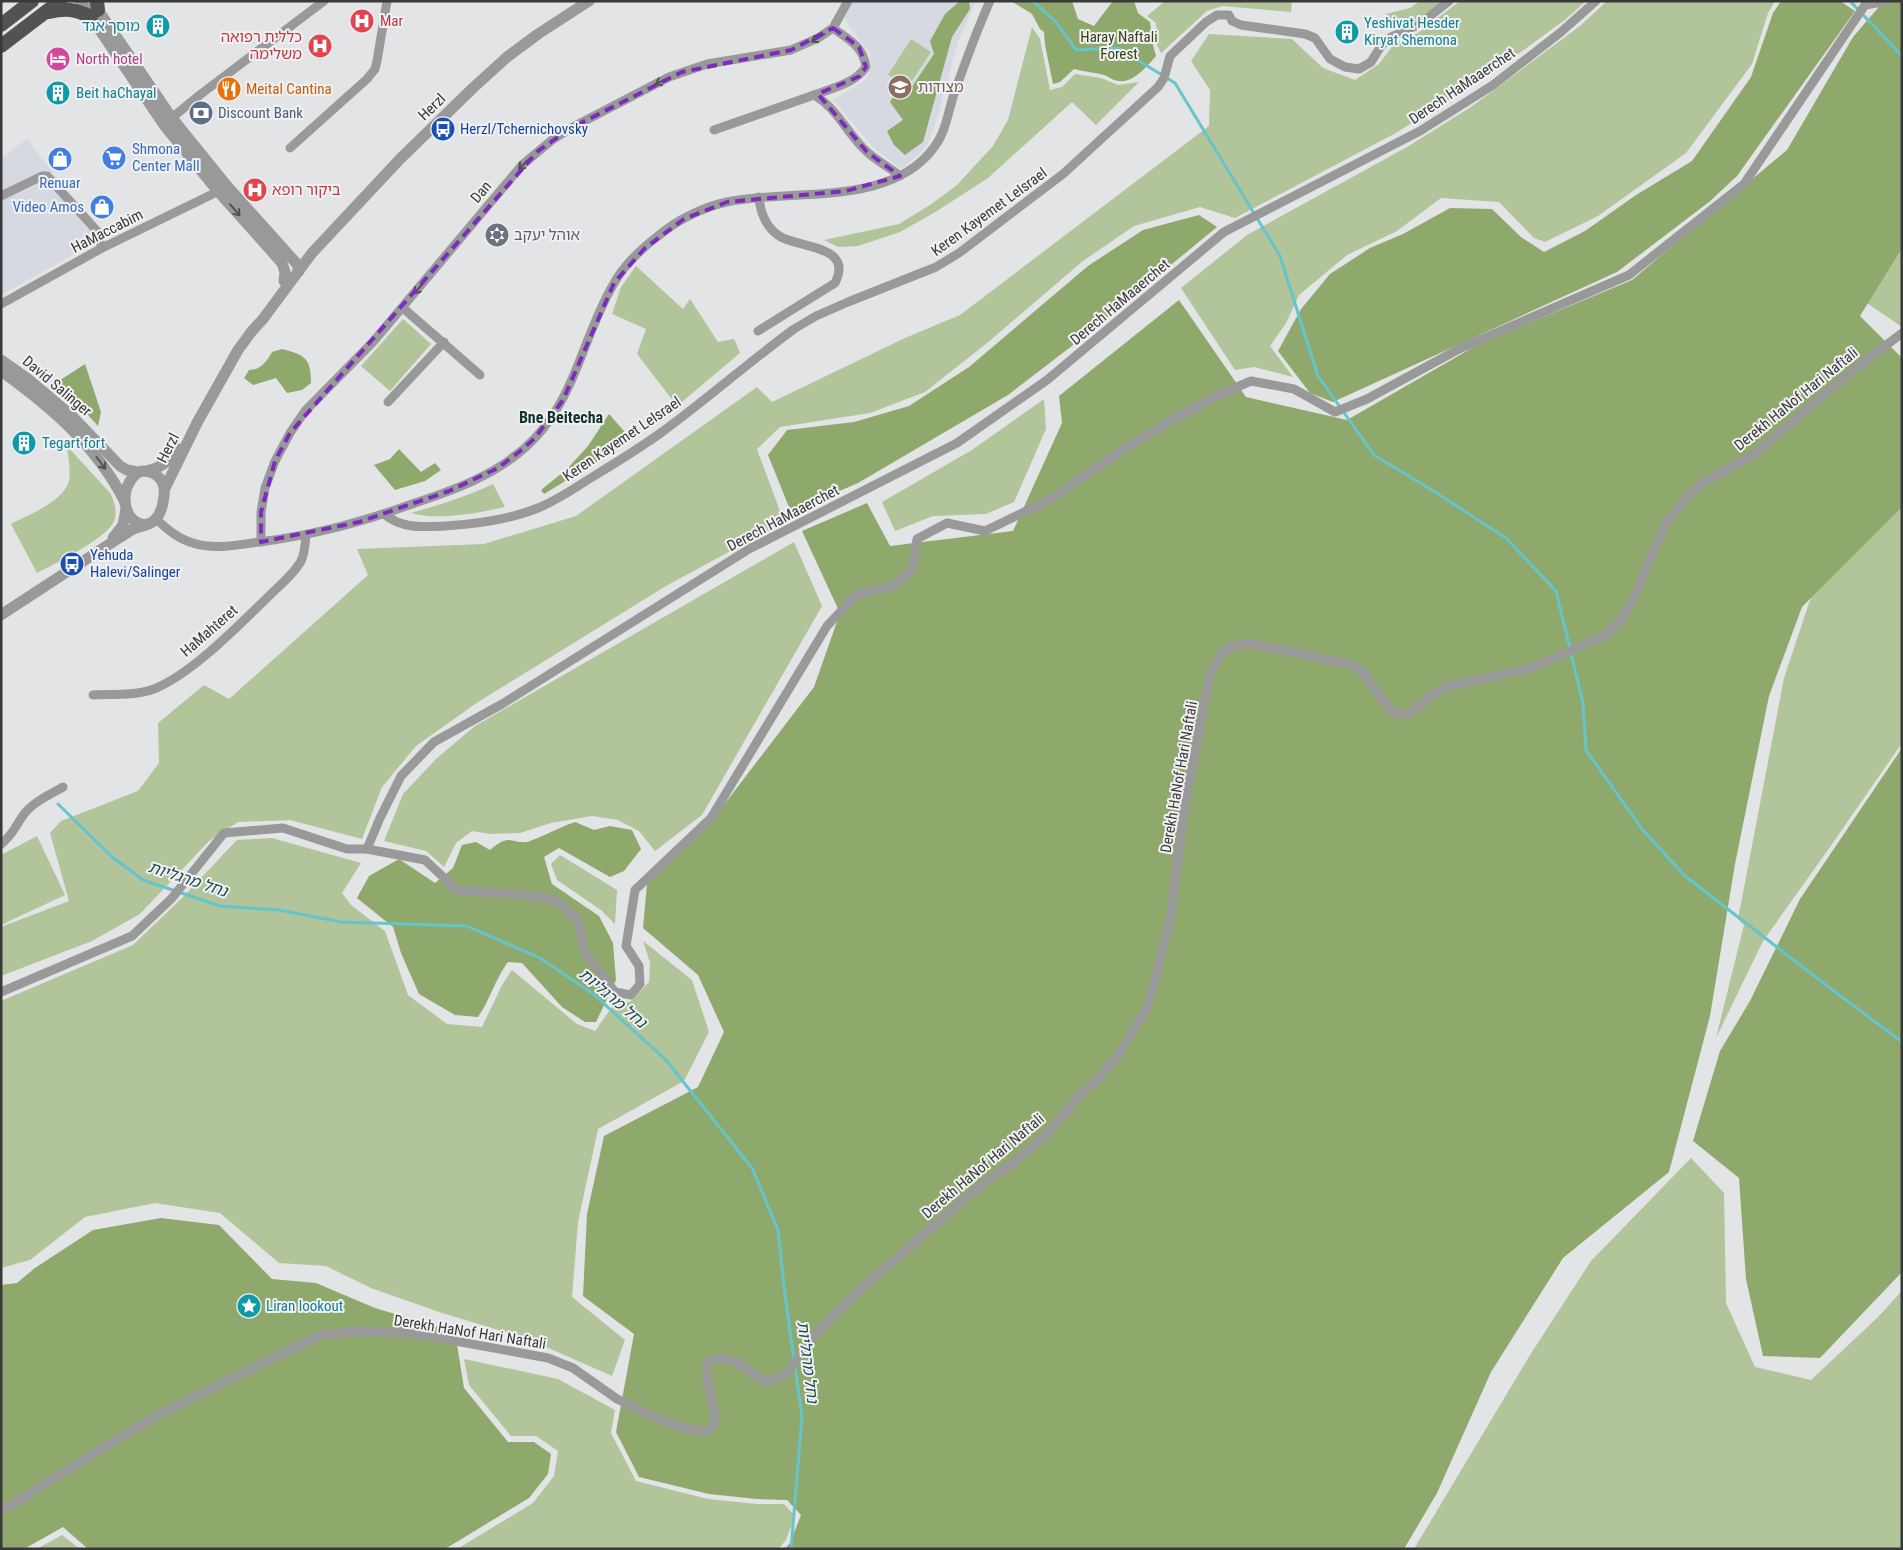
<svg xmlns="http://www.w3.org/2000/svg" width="1903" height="1550" font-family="'Roboto Condensed','Noto Sans Hebrew',sans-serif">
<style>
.built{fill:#d7d9e2}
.green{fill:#b1c49a}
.forest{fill:#8ea96b}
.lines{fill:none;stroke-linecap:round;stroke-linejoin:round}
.stream{stroke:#65c4cc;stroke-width:3}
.minor{stroke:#9a9999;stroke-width:9}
.tertiary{stroke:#9a9999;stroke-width:11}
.trunk{stroke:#535252;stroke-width:14}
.oneway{stroke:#515151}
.marked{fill:none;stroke:#7b2cbf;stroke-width:4;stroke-dasharray:10 6;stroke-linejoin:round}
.labels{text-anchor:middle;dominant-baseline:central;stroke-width:4;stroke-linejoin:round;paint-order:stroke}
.health-label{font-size:15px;fill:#be3a42;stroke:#f1f1f3;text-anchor:start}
.culture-label{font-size:15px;fill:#0d838f;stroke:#f1f1f3;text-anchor:start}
.park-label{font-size:15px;fill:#314215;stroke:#f1f1f3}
.hotel-label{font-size:15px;fill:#b23c85;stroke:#f1f1f3;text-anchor:start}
.street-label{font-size:15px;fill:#393939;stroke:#f1f1f3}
.education-label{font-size:15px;fill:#785e54;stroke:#f1f1f3;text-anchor:start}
.food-label{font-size:15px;fill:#c56008;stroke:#f1f1f3;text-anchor:start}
.service-label{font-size:15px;fill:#4e5e75;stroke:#f1f1f3;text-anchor:start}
.transit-label{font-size:15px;fill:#164399;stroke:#f1f1f3;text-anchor:start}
.shop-label{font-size:15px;fill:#366cbe;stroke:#f1f1f3;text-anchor:start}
.worship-label{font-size:15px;fill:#5b616d;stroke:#f1f1f3;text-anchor:start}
.neighbourhood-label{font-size:16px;font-weight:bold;fill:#12332d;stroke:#f1f1f3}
.water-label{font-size:16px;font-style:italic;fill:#1e4a4e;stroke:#f1f1f3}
</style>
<rect width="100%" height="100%" fill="#e3e4e5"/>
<g class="built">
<path d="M852,1h124l-18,41 -23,83 -8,20 -8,9 -18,15 -28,-22 -40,-47 32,-20 6,-11 -1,-16 -21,-27 -4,-9z"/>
<path d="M27,139l42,54 40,45 -22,9 -86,48v-137z"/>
</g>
<g class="green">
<path d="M1165,1h127l-1,11 -69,-6 -15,5 -46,42 -4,-8 -1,-22 -9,-7z"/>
<path d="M1420,1h24c-16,13 -32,30 -54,26l-4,-13 24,-6z"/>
<path d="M1460,1h126l-20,18 -74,54 -98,61 -159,84 -35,-11 -66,19 -51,35 -96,82 -62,49 -55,21 -90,14 -23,22 27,73 -118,64 -188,116 -62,44 -34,41 -20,52 -72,-19 -52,2 -29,19 -69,73 -48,27 -91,35v-49l68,-26 -19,-68 11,-12 77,-30 21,-28 -1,-40 46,-38 25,14 139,-124 -11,-26 127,-5 92,-28 181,-129 15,15 133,-64 55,-23 249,-189 1,-36 -19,-29 18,-27 83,5 31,29 32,12 24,-16 15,-20 24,-11z"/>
<path d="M1607,1h168l-7,12 -16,51 -66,89 -88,63 -53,26 -11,-4 -35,-36 -58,-4 -44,33 -50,24 -48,40 -13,28 -16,23 23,31 -39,-10 -19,3 -54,-82 66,-53 160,-88 64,-40 109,-81z"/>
<path d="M1032,27l8,12 10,51 12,-3 13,-13 26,4 17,7 21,-3 -43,43 -24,-23 -84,76 -51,33 -37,21 -42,14 -20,1 -14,-7 75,-16 31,-19 27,-20 36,-39 15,-26z"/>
<path d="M911,39l20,13 -23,35 -20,-12z"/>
<path d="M1902,246v81l-38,-26z"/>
<path d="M636,266l47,43 7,-10 28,43 16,-3 6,14 -63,53 -40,-52 9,-25 -34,-15 9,-27z"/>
<path d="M403,319l28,25 -41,47 -29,-25z"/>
<path d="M1044,399l2,30 -32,73 -28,12 -53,2 -38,15 -13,-29 90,-52z"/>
<path d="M1902,431v312l-72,104 -67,94 -47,97 28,-113 -6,-6 46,-241 24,-72 62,-167z"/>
<path d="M67,446l44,48c3,8 7,18 3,27 -6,17 -60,43 -77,52l-26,-49c17,-9 52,-22 58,-43 2,-10 -1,-25 -2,-35z"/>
<path d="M493,484l12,23c-28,6 -67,14 -94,6 28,-8 55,-16 82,-29z"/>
<path d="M794,542l28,64 -120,209 -47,36 -16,-20 -21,-11 -26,-4 -41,7 -31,10 -30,1 -18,-3 -16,12 -12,24 -18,-16 -42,-10 19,-47 34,-36 38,-32z"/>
<path d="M37,836l28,59 -64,30v-70z"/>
<path d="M272,838l89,25 -19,30 9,12 34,26 23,64 39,29 35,3 20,-42 10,-15 65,54 18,7 20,-28 15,-1 19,-20 1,-19 -7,-22 49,39 17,52 -25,49 -86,48 -20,93 -6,75 53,43 -13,36 -84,-37 -89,-27 -68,-24 -45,-22 -47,-3 -59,-50 -65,-10 -70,14 -55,43 -29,8v-267l132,-56 49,-47 55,-58z"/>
<path d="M560,855l57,35 -2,34 -14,-14 -44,-30 -6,-16z"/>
<path d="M1691,1158l33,35 2,110 29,64 56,13 66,-62 25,-27v258h-488l116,-194 61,-94z"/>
<path d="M464,1359l94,20 57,31 -4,23 25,48 72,18 49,5h27l11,12 -9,24 -8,9h-321l76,-46 21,-27 4,-25 -22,-15h-25l-42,-51z"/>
<path d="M62,1535l18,14h-43z"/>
</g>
<g class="forest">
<path d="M960,1h9l1,8 -18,28 -29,105 -18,13 -11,-10 -7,-14 16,-11 -13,-18 8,-13 9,5 27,-40 -4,-13 15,-27z"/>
<path d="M1011,1h61l6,18 16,7 19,-25h21l4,12 12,9 3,23 3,11c-8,9 -22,27 -37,25 -5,0 -10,-4 -15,-6 -10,-3 -20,-3 -30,-6l-14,13 -7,2 -8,-39 -1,-13 -4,-3 -8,-15z"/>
<path d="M1781,1h59l15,10 -118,165 -28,26 -92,70 -284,130 -23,-9 -32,-42 23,-42 29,-35 40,-26 33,-14 47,-26 42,1 29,28 23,15 41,-21 51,-36 56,-34 59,-84 22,-64z"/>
<path d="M1884,1h18v247l-42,68 42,42v149l-100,100 -33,89 -34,168 -25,152 -41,156 -106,86 -72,114 -54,121 -33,56h-619l5,-6 11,-28 -14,-15 -30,-1 -48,-5 -70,-17 -23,-45 18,-98 -51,-38 4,-82 17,-78 94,-49 26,-55 -26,-57 -55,-47 4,-44 63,-61 104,-136 26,-74 -38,-82 65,-28 23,43 123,-15 49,-108 -3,-27 120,-96 67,97 101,23 132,-76 153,-64 155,-130 66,-113z"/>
<path d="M1199,215l18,12 -140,115 -69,53 -150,88 -67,29 -23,-57 19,-25 67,-8 55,-16 60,-39 119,-101 55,-36z"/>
<path d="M282,349c24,6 29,10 29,34l-9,7 -15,3 -11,-15 -23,7 -9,-7 5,-8c12,0 18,-9 23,-18z"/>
<path d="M85,364l16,48 -3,14 -21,-23 -23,-19z"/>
<path d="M609,414l21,24 -17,14 -69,42 -3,-4 26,-21 21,-23z"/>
<path d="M399,449l22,23 14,-9 6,7 -16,11 -30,9 -21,-25 16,-6z"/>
<path d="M1902,748v524l-82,86 -57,-2 -17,-77 -7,-101 -46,-37 27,-90 30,-50 50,-102z"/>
<path d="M575,822l19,8 16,-4 22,4 9,19 -17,22 -14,6 -51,-29 -15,9 8,27 47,32 14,27 3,37 -20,42h-11l-23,-15 -40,-44 -14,-1c-13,17 -18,38 -30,55l-23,-2 -36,-21 -18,-41 -8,-26 -36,-29 12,-22 30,-17 36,24 18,-15 9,-23 14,-3 14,8c22,-20 24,-3 40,-9 16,-6 30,-14 45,-19z"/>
<path d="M161,1218l58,7 53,54 44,4 59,25 80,24 9,56 44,54h26l17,12 -3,20 -19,24 -84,51h-357l-25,-22 -39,22h-23v-264l16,-2 18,-15 58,-38z"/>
</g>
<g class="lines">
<g class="stream">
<path d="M1033,1l23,21 20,28 42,-2 57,35 105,173 38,120 56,79 61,37 71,46 50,53 27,112 3,47 56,79 43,47 137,106 80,60"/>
<path d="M1850,1l52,55"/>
<path d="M58,804l53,52 32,24 77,26 59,4 62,12 126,4 73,32 52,35 73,66 87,109 26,62 7,65 17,122 -11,132"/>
</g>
<g class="minor">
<path d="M1865,5l23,-4"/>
<path d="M814,95c19,-7 40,-11 52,-28 -3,-21 -17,-27 -33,-39"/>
<path d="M168,121l33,-27 123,-93"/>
<path d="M714,130l100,-35c23,13 33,38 51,55 10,10 24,17 35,26"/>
<path d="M290,148l77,-69 8,-10 2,-8 10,-60"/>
<path d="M1,196l41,-20h5l50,55 5,17"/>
<path d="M1,304l101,-56 121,-59"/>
<path d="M403,308l77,67"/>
<path d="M758,331l77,-48c19,-37 -34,-35 -54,-46 -14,-8 -21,-24 -22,-40"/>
<path d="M388,402l56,-60"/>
<path d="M384,514c18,15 39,13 61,12 32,-2 63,-6 93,-18 20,-8 38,-21 56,-32 23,-14 46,-28 68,-44 45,-33 87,-70 132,-103l22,-13 32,-14 88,-35 23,-14 104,-79 95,-87 6,-9 6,-22 36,-34 11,-7h12l3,6 9,4 64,9 10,4 15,21 15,8 14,2 12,-7 10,-16 10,-9 29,-13 29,-23"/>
<path d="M156,519c11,10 22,20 37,24 21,7 45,2 66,-1 56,-7 103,-20 156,-39 21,-7 42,-14 62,-24 21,-10 42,-24 58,-41 41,-43 49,-104 78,-153 10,-19 28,-36 45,-49 19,-16 45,-29 69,-34 64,-14 165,6 208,-56 11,-15 13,-34 19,-52 11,-31 22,-62 36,-93"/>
<path d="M261,542v-30l4,-24 10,-27 15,-28 15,-22 68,-69 149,-177 30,-25 19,-12 98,-51 38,-13 84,-14 27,-12 15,-10 15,-27"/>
<path d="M93,695c19,-1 42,1 61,-6 39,-16 85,-64 116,-94 10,-10 24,-21 31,-34 4,-8 4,-17 5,-26"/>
<path d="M1,844c11,-8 14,-17 21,-27 9,-14 27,-22 41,-30"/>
<path d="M367,849l58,11 33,31 49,2 48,7 23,20 6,31 31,41 16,3 9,-11 -1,-18 -13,-20 9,-56 76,-72 116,-192 30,-32 36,-8 19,-16 5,-31 30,-16 38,8 66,-32 68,-47 58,-35 39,-21 35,-15 43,8 41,23 32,-13 92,-50 170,-74 115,-91 121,-179 1,-4"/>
<path d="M1,992l131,-56 40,-38 52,-65 59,-5 64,21h20l13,-31 21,-42 33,-34 68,-38 247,-155 208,-106 90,-63 177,-148 196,-101 73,-46 68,-53 35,-31"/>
<path d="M1,1511l151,-93 168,-83 41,-4 56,3 131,24 25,10 44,31 42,20 29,10 18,2 9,-7c1,-21 -13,-44 -7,-63l12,-3 17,4 15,11 14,8 8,-1 12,-7 13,-15 22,-30 31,-31 116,-101 20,-16 24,-16 36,-31 33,-39 18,-16 21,-26 27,-44 17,-63 7,-31 13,-104 26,-135 12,-23 11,-6 15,-3 102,21 13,8 27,38 10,4h9l19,-16 17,-11 86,-19 73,-32 14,-13 14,-21 32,-76 23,-29 18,-16 48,-26 99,-84 50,-38"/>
</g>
<g class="tertiary">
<path d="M80,1l84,124 52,64 66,74 3,9 -1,9"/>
<path d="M94,4l78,114 55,68 70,78 2,7"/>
<path d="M1,360l27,19 44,37 48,50 7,4 11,2"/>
<path d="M1,371c50,36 96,75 124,131"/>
<path d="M142,471c15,0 24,10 22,25 -5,49 -49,27 -37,-9 3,-7 8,-14 15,-16z"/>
<path d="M147,471c14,-3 23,-10 31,-22"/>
<path d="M165,488l33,-67 40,-71 14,-19 11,-12 49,-66 88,-94 74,-72 33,-30 31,-23 51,-33"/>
<path d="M113,538l10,-13 3,-16"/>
<path d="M1,615l107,-70 25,-16 13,-4"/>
</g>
<g class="trunk">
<path d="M97,1l1,9"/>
<path d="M49,12c17,-4 26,-3 42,5"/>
<path d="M1,25l31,-24"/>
<path d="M1,46l59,-45"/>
</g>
</g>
<defs><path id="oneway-shaft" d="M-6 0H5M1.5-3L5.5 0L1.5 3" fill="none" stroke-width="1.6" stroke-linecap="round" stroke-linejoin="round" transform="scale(1.25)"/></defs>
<g class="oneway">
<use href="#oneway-shaft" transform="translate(818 38) rotate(150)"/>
<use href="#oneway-shaft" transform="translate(662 81) rotate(153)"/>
<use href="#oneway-shaft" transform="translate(524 164) rotate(136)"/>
<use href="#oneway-shaft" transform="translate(235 210) rotate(49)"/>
<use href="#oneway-shaft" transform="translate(419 288) rotate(130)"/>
<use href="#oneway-shaft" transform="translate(101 463) rotate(53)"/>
</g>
<path class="marked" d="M833,28l26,19 7,20 -6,9 -42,18 49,58 33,24 -54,15 -119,11 -43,17 -39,29 -31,35 -51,117 -28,38 -16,14 -21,16 -49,23 -90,31 -98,20v-30l14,-51 15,-28 248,-282 33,-23 111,-56 109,-22z"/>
<defs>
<symbol id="hospital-disc" viewBox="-11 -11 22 22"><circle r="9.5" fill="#e0444e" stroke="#f1f1f3"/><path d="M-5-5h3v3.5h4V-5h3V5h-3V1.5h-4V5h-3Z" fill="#fff"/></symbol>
<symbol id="building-disc" viewBox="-11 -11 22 22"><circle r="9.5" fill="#0f9aa8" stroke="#f1f1f3"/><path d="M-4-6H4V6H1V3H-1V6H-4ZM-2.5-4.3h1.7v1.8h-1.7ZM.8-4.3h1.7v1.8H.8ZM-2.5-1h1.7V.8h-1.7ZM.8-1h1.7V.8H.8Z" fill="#fff"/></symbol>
<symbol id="hotel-disc" viewBox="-11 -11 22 22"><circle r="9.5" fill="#d1479c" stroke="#f1f1f3"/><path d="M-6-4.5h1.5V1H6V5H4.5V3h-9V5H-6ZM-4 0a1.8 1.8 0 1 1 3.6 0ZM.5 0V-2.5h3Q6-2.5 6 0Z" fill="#fff"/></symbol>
<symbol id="school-disc" viewBox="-11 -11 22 22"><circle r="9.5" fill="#8d6e63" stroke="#f1f1f3"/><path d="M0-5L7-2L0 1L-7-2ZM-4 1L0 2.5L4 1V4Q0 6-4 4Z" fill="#fff"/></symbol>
<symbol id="restaurant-disc" viewBox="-11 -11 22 22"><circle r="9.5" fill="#e8710a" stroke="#f1f1f3"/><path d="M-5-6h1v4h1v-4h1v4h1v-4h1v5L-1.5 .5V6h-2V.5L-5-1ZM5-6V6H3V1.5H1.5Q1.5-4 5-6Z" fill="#fff"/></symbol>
<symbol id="bank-disc" viewBox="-11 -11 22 22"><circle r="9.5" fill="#5c6f8a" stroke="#f1f1f3"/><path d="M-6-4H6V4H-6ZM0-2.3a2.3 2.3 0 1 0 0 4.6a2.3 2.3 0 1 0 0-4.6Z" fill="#fff"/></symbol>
<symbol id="bus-disc" viewBox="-11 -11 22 22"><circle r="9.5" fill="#1a4fb4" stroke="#f1f1f3"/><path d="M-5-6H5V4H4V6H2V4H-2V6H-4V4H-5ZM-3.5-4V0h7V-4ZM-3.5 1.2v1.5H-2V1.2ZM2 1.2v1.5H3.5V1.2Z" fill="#fff"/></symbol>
<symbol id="supermarket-disc" viewBox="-11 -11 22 22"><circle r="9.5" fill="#3f7fe0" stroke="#f1f1f3"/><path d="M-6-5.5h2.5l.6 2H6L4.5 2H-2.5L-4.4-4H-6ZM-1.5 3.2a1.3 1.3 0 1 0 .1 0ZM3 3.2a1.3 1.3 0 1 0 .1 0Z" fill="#fff"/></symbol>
<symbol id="shop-disc" viewBox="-11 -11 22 22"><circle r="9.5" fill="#3f7fe0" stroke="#f1f1f3"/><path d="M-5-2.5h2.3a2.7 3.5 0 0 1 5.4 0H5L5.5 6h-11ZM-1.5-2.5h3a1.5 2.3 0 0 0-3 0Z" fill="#fff"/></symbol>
<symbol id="synagogue-disc" viewBox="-11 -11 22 22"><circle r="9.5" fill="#6b7280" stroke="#f1f1f3"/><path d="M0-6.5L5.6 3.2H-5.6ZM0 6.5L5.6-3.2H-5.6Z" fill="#fff"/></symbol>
<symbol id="sight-disc" viewBox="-11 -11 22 22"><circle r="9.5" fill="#0f9aa8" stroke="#f1f1f3"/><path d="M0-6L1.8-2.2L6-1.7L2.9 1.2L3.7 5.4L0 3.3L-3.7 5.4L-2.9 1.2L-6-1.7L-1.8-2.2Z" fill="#fff"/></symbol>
</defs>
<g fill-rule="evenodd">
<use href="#hospital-disc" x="348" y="7" width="28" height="28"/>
<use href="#building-disc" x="144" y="12" width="28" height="28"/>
<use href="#building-disc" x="1333" y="18" width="28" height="28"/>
<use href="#hospital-disc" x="306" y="32" width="28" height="28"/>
<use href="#hotel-disc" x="44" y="45" width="28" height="28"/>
<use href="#school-disc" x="886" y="73" width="28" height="28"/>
<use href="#restaurant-disc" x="215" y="75" width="28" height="28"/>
<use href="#building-disc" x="44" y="79" width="28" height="28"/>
<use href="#bank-disc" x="187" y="99" width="28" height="28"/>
<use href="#bus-disc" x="429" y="115" width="28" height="28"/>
<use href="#supermarket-disc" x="100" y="144" width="28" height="28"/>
<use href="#shop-disc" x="46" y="145" width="28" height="28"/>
<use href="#hospital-disc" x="241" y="176" width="28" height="28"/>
<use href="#shop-disc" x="88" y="193" width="28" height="28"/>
<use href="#synagogue-disc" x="483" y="221" width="28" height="28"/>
<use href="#building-disc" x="10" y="429" width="28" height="28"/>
<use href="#bus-disc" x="58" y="550" width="28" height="28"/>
<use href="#sight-disc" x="235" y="1292" width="28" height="28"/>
</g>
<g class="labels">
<g class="health-label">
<text x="380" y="21">Mar</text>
<text x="302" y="37" text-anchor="end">כללית רפואה<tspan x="302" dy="17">משלימה</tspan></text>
<text x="272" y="190">ביקור רופא</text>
</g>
<g class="culture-label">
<text x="1364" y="23">Yeshivat Hesder<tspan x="1364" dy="17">Kiryat Shemona</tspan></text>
<text x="140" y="26" text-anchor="end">מוסך אגד</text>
<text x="76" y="93">Beit haChayal</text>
<text x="42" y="443">Tegart fort</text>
<text x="266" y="1306">Liran lookout</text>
</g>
<g class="park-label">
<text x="1119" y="37">Haray Naftali<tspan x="1119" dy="17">Forest</tspan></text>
</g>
<g class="hotel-label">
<text x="76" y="59">North hotel</text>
</g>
<g class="street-label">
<text transform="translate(1462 86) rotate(-34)">Derech HaMaaerchet</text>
<text transform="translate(432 107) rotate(-44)">Herzl</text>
<text transform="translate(481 192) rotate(-50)">Dan</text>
<text transform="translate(989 212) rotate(-36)">Keren Kayemet LeIsrael</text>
<text transform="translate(107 231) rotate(-27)">HaMaccabim</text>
<text transform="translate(1120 302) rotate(-40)">Derech HaMaaerchet</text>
<text transform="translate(57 386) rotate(40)">David Salinger</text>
<text transform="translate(1796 399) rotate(-39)">Derekh HaNof Hari Naftali</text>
<text transform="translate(622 439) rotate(-34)">Keren Kayemet LeIsrael</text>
<text transform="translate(168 448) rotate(-63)">Herzl</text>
<text transform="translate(783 518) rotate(-28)">Derech HaMaaerchet</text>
<text transform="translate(209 631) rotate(-41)">HaMahteret</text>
<text transform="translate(1179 777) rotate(-80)">Derekh HaNof Hari Naftali</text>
<text transform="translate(983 1166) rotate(-40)">Derekh HaNof Hari Naftali</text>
<text transform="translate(470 1332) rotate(9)">Derekh HaNof Hari Naftali</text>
</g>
<g class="education-label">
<text x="918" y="87">מצודות</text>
</g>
<g class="food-label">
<text x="246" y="89">Meital Cantina</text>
</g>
<g class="service-label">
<text x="218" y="113">Discount Bank</text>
</g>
<g class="transit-label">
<text x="460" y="129">Herzl/Tchernichovsky</text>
<text x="90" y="555">Yehuda<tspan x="90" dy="17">Halevi/Salinger</tspan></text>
</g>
<g class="shop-label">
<text x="132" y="149">Shmona<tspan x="132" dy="17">Center Mall</tspan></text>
<text x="60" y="183" text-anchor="middle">Renuar</text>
<text x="84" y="207" text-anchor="end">Video Amos</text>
</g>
<g class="worship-label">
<text x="514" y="235">אוהל יעקב</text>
</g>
<g class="neighbourhood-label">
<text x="561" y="417">Bne Beitecha</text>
</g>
<g class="water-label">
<text transform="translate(188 879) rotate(18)">נחל מרגליות</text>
<text transform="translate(613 998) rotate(40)">נחל מרגליות</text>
<text transform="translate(808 1362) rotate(83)">נחל מרגליות</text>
</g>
</g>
<rect width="1903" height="1550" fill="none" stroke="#393939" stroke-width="5"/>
</svg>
